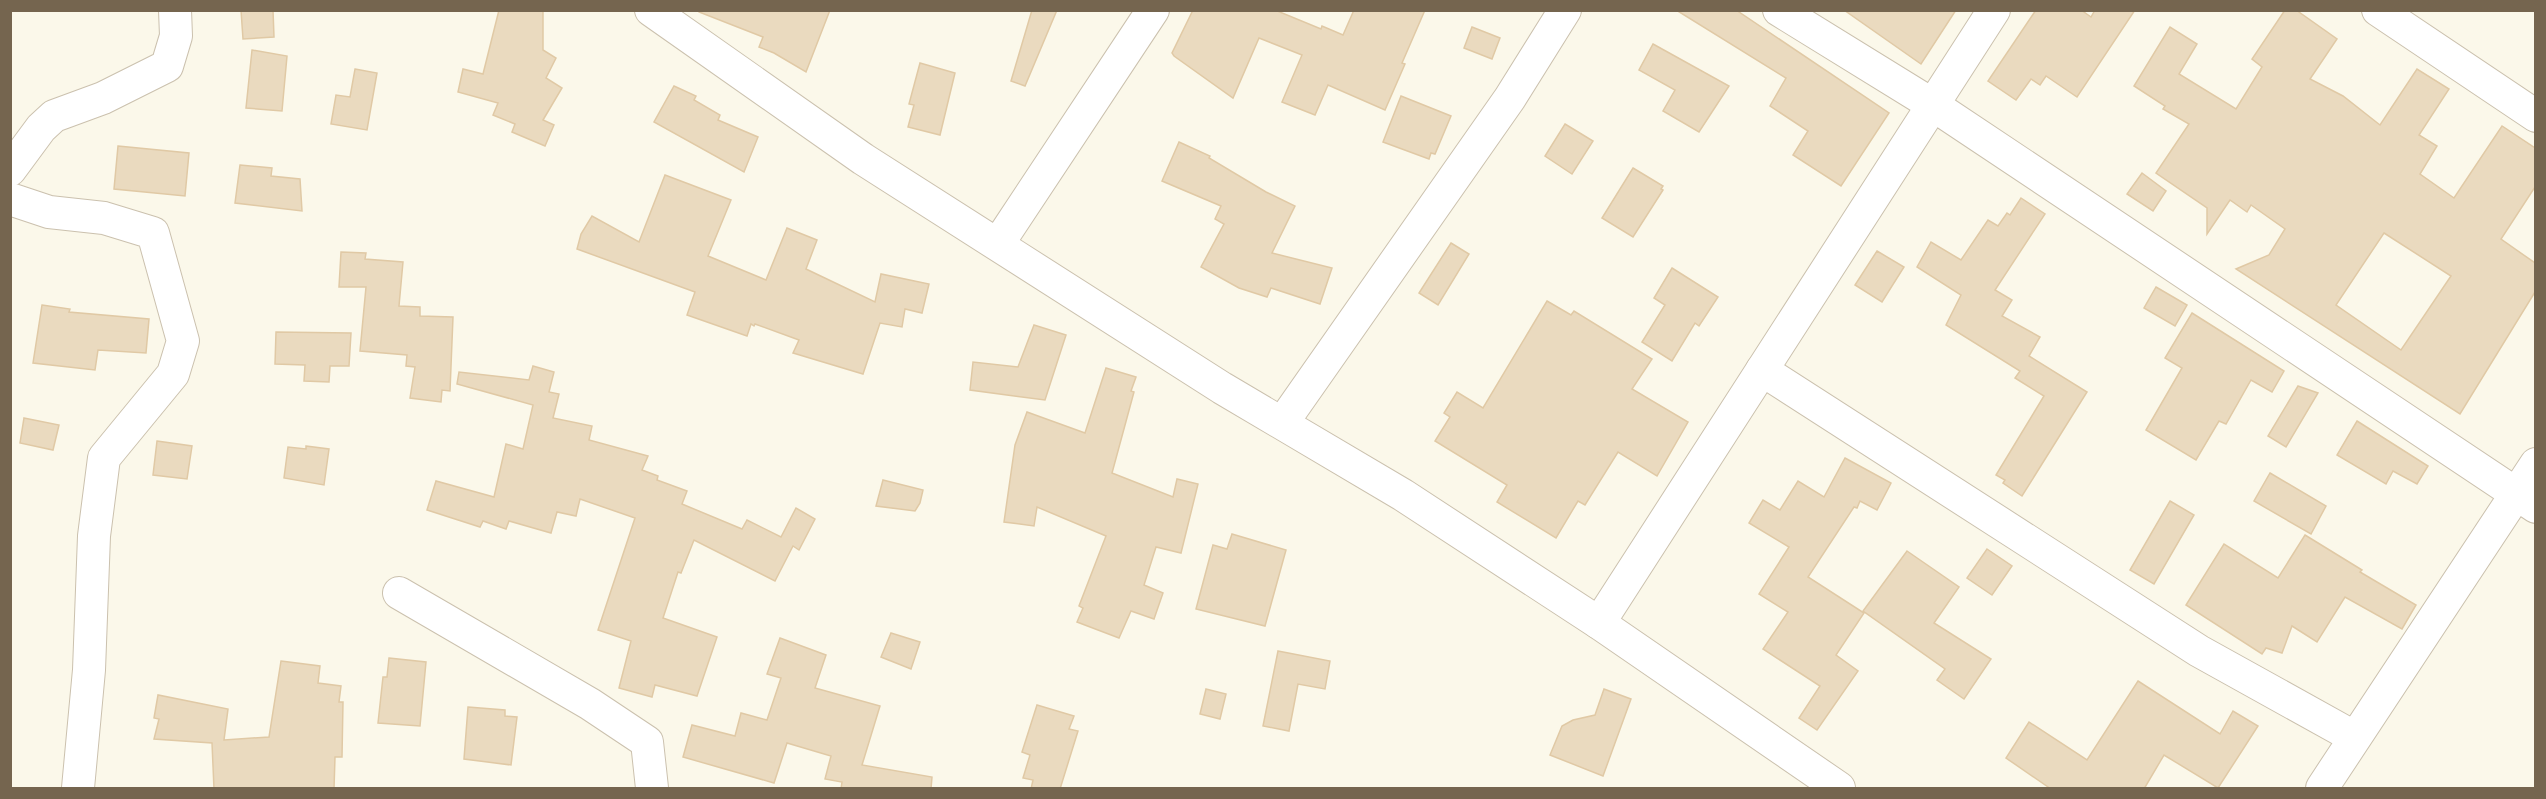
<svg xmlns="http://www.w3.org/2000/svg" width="2546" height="799" font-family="'IBM Plex Sans',sans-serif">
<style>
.building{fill:#eadabf;stroke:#e0c9a5;stroke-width:1.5;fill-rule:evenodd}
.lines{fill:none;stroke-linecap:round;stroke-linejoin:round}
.street-casing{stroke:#cbc1ae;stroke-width:34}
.street{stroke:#fff;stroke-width:32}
</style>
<rect width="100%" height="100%" fill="#fbf8ea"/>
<g class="building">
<path d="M241,10h32l1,27 -31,2z"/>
<path d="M499,10h44v40l13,8 -10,20 16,10 -19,32 11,5 -9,21 -33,-14 3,-8 -22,-9 5,-12 -40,-11 5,-23 20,5z"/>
<path d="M699,10h131l-24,62 -32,-19 -15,-6 4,-10 -64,-25z"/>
<path d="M1032,10h25l-32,76 -14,-5z"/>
<path d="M1193,10h82l46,19 1,-3 21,9 11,-25h71l-23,53 3,1 -20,46 -57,-25 -13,30 -33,-13 20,-47 -43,-17 -26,60 -59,-42 -2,-3z"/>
<path d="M1676,10h60l153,103 -48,73 -48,-31 15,-24 -38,-25 16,-28z"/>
<path d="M1844,10h112l-35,54z"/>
<path d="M2036,10h45l10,7 4,-7h40l-58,87 -31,-21 -6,9 -9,-6 -15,21 -28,-19z"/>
<path d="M2285,10h11l41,29 -27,40 33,17 37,29 37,-56 32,20 -30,46 18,11 -17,28 34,24 48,-72 33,22v39l-34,52 34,24v29l-75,122 -224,-145 33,-14 16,-26 -34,-24 -4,7 -17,-12 -23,34v-26l-51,-35 33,-49 -26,-15 2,-3 -31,-20 36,-59 27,17 -18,30 57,35 26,-42 -10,-8zM2384,233l67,43 -50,74 -65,-45z"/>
<path d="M1472,27l28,11 -8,21 -28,-11z"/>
<path d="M1653,44l76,42 -30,46 -36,-21 12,-21 -36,-20z"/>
<path d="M252,50l35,6 -5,55 -36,-3z"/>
<path d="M920,63l35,10 -15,62 -32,-8 6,-22 -5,-1z"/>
<path d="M355,69l22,4 -10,57 -36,-6 5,-29 14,2z"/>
<path d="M674,86l22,10 -2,4 26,15 -2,5 40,17 -14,35 -90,-50z"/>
<path d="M1401,96l50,20 -16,38 -4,-1 -2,6 -46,-17z"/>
<path d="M1565,124l28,17 -21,33 -27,-18z"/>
<path d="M1179,142l31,14 -1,2 57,34 29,14 -23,47 60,15 -12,36 -49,-16 -4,9 -28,-9 -38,-21 23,-43 -9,-5 6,-13 -59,-25z"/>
<path d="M118,146l71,7 -4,43 -71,-7z"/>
<path d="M240,165l32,3 -1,8 29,3 2,32 -67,-8z"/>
<path d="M1633,168l30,18 -2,3 2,1 -30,47 -31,-19z"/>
<path d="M2142,173l24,18 -13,20 -26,-17z"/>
<path d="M665,175l66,25 -23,56 58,24 21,-52 30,12 -11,29 69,33 6,-28 48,10 -7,29 -17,-4 -3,18 -22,-4 -17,51 -70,-21 6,-13 -44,-16 -1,2 -3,-2 -4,12 -60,-21 8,-23 -118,-43 4,-15 11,-18 47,26z"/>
<path d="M2021,198l24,16 -50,76 17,10 -10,16 38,21 -11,19 58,36 -65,104 -19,-13 2,-3 -9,-5 48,-79 -29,-18 5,-7 -74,-46 15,-30 -44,-28 14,-25 30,18 27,-40 10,6 9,-13 3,2z"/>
<path d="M1451,243l18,11 -31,51 -19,-12z"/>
<path d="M1877,251l27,16 -22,35 -27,-17z"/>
<path d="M341,252l25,1 -1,6 38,3 -4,44 21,1v9l33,1 -3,74 -8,-1 -1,12 -31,-4 5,-31 -9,-1 1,-11 -47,-4 6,-64h-27z"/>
<path d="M1672,268l46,29 -19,29 -4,-3 -23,38 -30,-19 23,-37 -11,-7z"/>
<path d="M2156,287l31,18 -12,21 -31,-18z"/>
<path d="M1547,301l24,14 3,-4 78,48 -20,30 56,33 -31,54 -39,-24 -33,53 -7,-4 -22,37 -59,-36 10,-17 -72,-44 15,-24 -6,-4 13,-21 26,16z"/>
<path d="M42,305l28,4 -1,3 80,7 -3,34 -48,-3 -3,20 -62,-7z"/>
<path d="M2192,313l92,58 -12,21 -21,-12 -25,44 -7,-3 -23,39 -50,-30 36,-62 -17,-10z"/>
<path d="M1034,325l32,10 -21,65 -75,-10 3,-28 45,5z"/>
<path d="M276,332l75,1 -2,33h-19l-1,16 -25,-1 1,-16 -30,-1z"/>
<path d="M533,366l21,6 -5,20 10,2 -6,24 39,8 -3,14 59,16 -6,14 16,6 -1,4 30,11 -5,13 60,25 5,-9 34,17 15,-29 19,11 -16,31 -6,-4 -18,35 -81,-41 -13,33 -3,-1 -15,46 54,19 -20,59 -42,-11 -3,12 -33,-9 12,-47 -33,-11 37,-112 -55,-19 -4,17 -19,-4 -6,21 -42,-12 -3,8 -23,-8 -3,6 -53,-17 9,-29 58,16 12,-53 17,5 10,-44 -76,-21 2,-12 70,8z"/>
<path d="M1106,368l30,9 -5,14 3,1 -22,81 61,24 4,-18 21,5 -17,69 -25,-6 -12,38 19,8 -9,26 -23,-8 -12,27 -42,-16 6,-14 -4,-2 27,-70 -69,-29 -3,19 -30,-4 11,-77 12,-33 58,21z"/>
<path d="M2298,386l20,7 -32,54 -18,-11z"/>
<path d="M24,418l35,7 -6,25 -33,-7z"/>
<path d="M2357,421l71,45 -11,18 -24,-13 -7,13 -49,-29z"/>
<path d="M157,441l35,5 -5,33 -34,-4z"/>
<path d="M306,446l23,3 -5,36 -40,-7 4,-31 18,2z"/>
<path d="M1845,458l46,25 -14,27 -17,-9 -3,7 -3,-1 -46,70 56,36 -28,42 22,16 -41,59 -18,-12 21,-32 -57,-37 25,-37 -29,-18 30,-47 -40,-24 14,-23 17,10 18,-29 26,16z"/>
<path d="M2270,473l56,33 -15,28 -57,-33z"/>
<path d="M883,480l40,10 -3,13 -5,8 -39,-5z"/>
<path d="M2170,501l24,14 -40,69 -24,-14z"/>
<path d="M1232,534l54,16 -21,76 -69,-17 17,-64 14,4z"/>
<path d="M2305,535l57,35 -2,2 56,33 -14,24 -57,-32 -28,45 -25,-16 -10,27 -16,-5 -4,6 -76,-49 38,-61 54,34z"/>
<path d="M1987,549l25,17 -20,29 -25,-17z"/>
<path d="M1907,551l52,36 -25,36 57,36 -27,40 -27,-19 8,-11 -82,-58z"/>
<path d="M891,633l29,9 -9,27 -30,-12z"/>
<path d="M780,638l46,17 -11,33 65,18 -18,59 70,12 -1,12h-90l1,-7 -17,-3 6,-23 -44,-13 -13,40 -91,-26 9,-32 43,11 6,-23 26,7 14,-42 -14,-4z"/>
<path d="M1278,651l52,10 -5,28 -27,-5 -9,47 -26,-5z"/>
<path d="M389,658l37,4 -6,64 -42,-3 5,-46h4z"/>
<path d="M281,661l39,5 -2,17 23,3 -2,16h4l-1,55h-7l-1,32h-120l-2,-46 -58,-4 5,-20 -5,-1 4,-23 70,14 -4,31 45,-3z"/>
<path d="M2138,681l82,53 13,-23 25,15 -40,62 -54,-33 -20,34h-93l-45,-31 23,-36 58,38z"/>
<path d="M1206,689l20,5 -6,25 -20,-5z"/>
<path d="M1604,689l27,10 -28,77 -53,-21 12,-29 11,-6 22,-5z"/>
<path d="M1037,705l37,11 -5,13 9,2 -18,58h-29l2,-9 -10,-2 7,-23 -8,-3z"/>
<path d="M468,707l37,3v6l12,1 -6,48 -47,-6z"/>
</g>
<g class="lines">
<defs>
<g id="street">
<path d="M651,10l212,149 359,229 181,107 196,128 240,165"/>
<path d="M1779,10l154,95 603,402"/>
<path d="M2378,10l158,106"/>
<path d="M10,170l31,-42 13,-12 49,-18 64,-32 9,-30 -1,-26"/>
<path d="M10,199l39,13 55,6 49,15 30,108 -10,33 -69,84 -10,78 -5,134 -11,118"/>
<path d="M998,244l155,-234"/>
<path d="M1762,370l437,281 155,86"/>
<path d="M1283,422l227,-324 55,-88"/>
<path d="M399,593l191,111 57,38 5,46"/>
<path d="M1599,623l395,-613"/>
<path d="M2322,788l214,-324"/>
</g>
</defs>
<use href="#street" class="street-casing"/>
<use href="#street" class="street"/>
</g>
<rect width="2546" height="799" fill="none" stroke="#75654f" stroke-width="24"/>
</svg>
